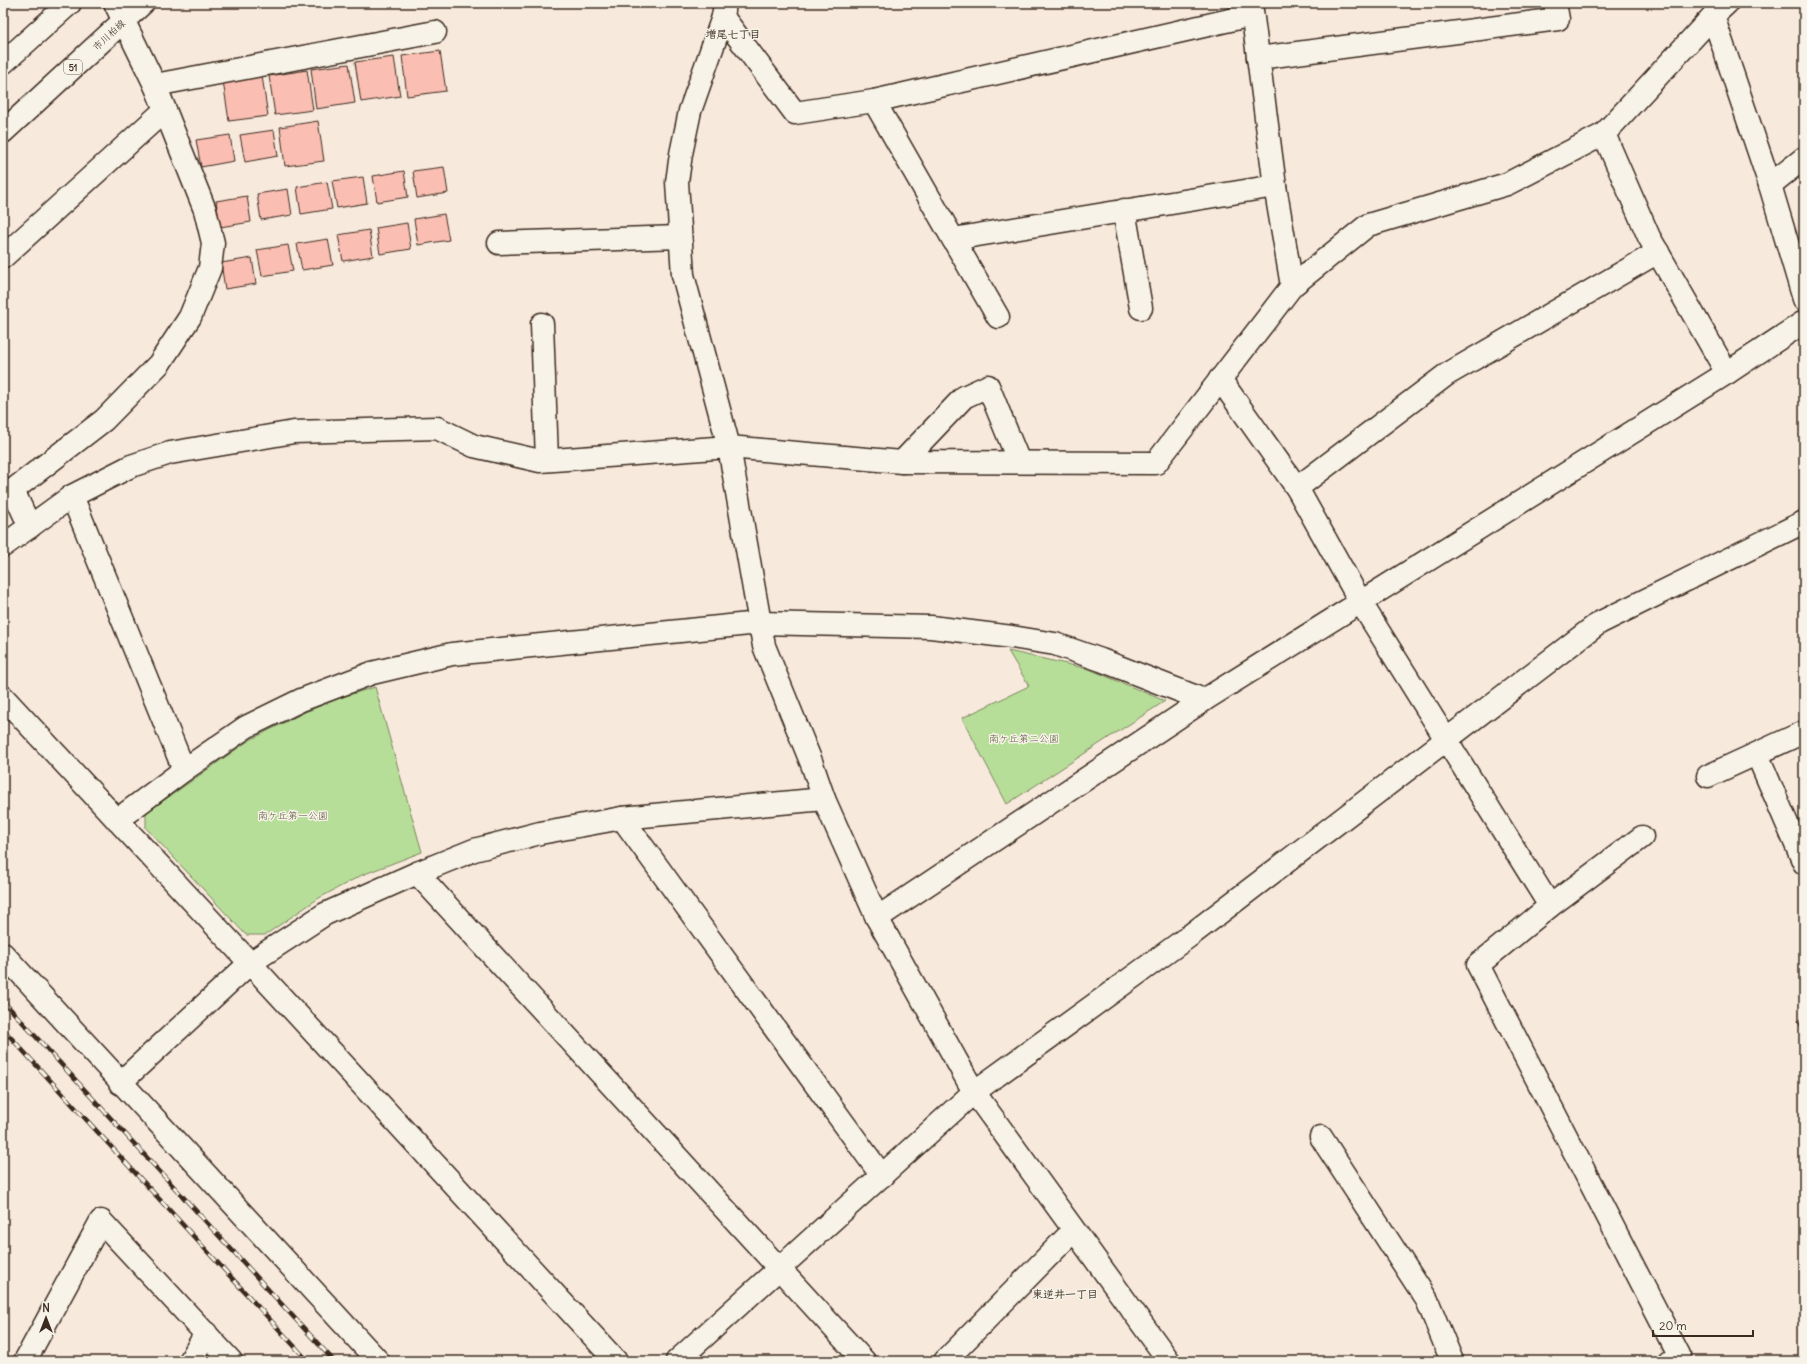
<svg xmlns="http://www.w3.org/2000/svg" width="1807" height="1364" font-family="Delius,'Klee One',sans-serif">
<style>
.green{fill:#b7de99;stroke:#79845c}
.building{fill:#fabfb2;stroke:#3b2a1e}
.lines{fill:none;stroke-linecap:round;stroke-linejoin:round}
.minor-casing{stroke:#3b2a1e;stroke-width:25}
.major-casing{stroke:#3b2a1e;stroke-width:25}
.minor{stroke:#f7f3e8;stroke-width:22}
.major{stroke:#f7f3e8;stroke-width:22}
.rail-casing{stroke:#3b2a1e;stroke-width:4.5}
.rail{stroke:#f7f3e8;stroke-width:3;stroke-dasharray:9;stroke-linecap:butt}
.labels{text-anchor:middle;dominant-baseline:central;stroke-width:3;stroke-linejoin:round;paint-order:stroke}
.shield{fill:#f7f3e8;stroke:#73665b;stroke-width:1}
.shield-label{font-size:9px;font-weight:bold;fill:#3b2a1e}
.street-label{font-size:10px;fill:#3b2a1e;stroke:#f7f3e8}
.park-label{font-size:10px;fill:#5a573d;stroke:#f7f3e8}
.neighbourhood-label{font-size:11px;font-weight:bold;fill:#3b2a1e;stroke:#f7f3e8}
</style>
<rect width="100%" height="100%" fill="#f8e9dd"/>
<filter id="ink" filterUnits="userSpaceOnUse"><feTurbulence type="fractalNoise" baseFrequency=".025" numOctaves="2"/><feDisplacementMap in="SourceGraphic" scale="8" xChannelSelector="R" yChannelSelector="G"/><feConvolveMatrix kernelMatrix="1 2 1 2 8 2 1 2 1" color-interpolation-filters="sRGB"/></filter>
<g filter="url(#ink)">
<g class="green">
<path d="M1008,651l81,18 76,32 -158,103 -45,-86 67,-32z"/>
<path d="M375,687l47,165 -60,23 -43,23 -54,37h-19l-100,-107v-15l102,-72 57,-29 37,-15z"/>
</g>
<g class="building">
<path d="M440,51l6,40 -39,5 -5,-40z"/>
<path d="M394,57l6,39 -39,6 -6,-40z"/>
<path d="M349,64l6,39 -39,6 -5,-40z"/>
<path d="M307,70l6,40 -38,5 -6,-39z"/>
<path d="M262,76l6,40 -39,5 -6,-40z"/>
<path d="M318,121l6,40 -39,5 -5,-39z"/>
<path d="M274,130l4,26 -33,6 -5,-27z"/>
<path d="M230,135l4,26 -33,6 -5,-27z"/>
<path d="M444,167l4,26 -31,5 -4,-27z"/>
<path d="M404,171l4,26 -31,5 -4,-26z"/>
<path d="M363,177l4,26 -30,5 -5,-27z"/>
<path d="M327,182l5,27 -31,5 -4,-27z"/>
<path d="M288,189l4,26 -31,5 -4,-26z"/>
<path d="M247,196l4,26 -31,5 -4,-26z"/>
<path d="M444,214l5,26 -31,5 -4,-26z"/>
<path d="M407,223l4,26 -31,5 -4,-26z"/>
<path d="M369,230l4,26 -30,5 -5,-26z"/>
<path d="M328,239l5,26 -31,5 -5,-26z"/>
<path d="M288,245l5,26 -31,5 -5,-26z"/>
<path d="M252,258l4,26 -31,5 -4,-26z"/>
<path d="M1804,1018v16l-6,-13z"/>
</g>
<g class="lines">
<defs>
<g id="minor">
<path d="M725,3l-2,14 -33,94 -9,43 -4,28 6,93 46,172 35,199 48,118 12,35 53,119 97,174 195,269"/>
<path d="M1251,3l24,183 17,100"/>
<path d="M1713,16l57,169 34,114"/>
<path d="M723,17l72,96 79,-12 378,-86"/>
<path d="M1258,58l300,-39 -3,-16"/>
<path d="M3,63l67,-60"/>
<path d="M155,85l280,-53"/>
<path d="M874,101l79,138 322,-53"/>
<path d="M1770,185l34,-27"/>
<path d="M1124,210l17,98"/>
<path d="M953,239l45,78"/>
<path d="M499,243l181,-6"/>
<path d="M3,257l162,-147"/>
<path d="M542,324l5,136"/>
<path d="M1727,373l-78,-136 -45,-103 109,-118 14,-13"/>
<path d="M1220,379l77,109 64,115 189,303 -72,59 201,390 -10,6"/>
<path d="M902,462l62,-65 24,-11 31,76"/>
<path d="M1297,488l149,-113 212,-123"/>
<path d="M72,496l112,274"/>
<path d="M30,527l-17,-37 91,-70 55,-56 31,-47 20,-49 3,-25 -8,-33 -50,-125 -40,-82"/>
<path d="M3,546l69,-50 59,-30 39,-13 124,-21 143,-4 37,18 66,15 189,-14 173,15 254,1 136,-177 76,-61 139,-41 97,-50"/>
<path d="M3,697l247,266 366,398"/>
<path d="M1757,754l47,109"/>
<path d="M1708,776l96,-44"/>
<path d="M622,818l260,358"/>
<path d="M117,820l67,-50 62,-43 55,-27 71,-27 80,-19 307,-31 172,4 81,10 43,7 46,16 103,40"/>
<path d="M417,873l447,488"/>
<path d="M1550,906l92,-69"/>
<path d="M877,918l327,-218 523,-327 77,-51"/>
<path d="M3,954l375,407"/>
<path d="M120,1083l130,-120 75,-49 92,-41 57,-23 66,-17 82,-15 202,-19"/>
<path d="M1321,1137l106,163 25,61"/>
<path d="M25,1361l76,-140 130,140"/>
<path d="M190,1361l16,-28"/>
<path d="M677,1361l297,-269 214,-155 411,-314 205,-101"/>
<path d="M945,1361l128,-130"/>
</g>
<path id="major" d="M3,132l140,-129"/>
</defs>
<use href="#minor" class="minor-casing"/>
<use href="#major" class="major-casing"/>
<use href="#minor" class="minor"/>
<use href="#major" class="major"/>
<defs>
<g id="rail">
<path d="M3,1001l331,360"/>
<path d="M3,1029l305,332"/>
</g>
</defs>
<use href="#rail" class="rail-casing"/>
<use href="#rail" class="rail"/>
</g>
</g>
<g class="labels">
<rect class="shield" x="64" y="60" width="18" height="14" rx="3"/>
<g class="shield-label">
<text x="73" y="67">51</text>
</g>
<g class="street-label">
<text transform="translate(109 35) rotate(-43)">市川柏線</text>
</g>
<g class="park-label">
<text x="1024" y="738">南ケ丘第二公園</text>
<text x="293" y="815">南ケ丘第一公園</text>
</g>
<g class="neighbourhood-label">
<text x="733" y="34">増尾七丁目</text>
<text x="1065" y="1294">東逆井一丁目</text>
</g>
</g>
<rect width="1807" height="1364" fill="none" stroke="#f7f3e8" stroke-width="16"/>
<rect x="8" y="8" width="1791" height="1348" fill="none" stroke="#3b2a1e" stroke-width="1.5" filter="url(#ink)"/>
<g transform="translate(46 1318)" stroke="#f7f3e8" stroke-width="3" paint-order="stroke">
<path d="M0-3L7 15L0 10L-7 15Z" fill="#3b2a1e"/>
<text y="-6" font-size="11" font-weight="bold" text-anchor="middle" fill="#3b2a1e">N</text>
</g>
<path d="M1653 1330v6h100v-6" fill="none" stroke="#3b2a1e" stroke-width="2"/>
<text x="1659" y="1330" font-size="12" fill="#3b2a1e" stroke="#f7f3e8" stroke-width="3" paint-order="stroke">20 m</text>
</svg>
